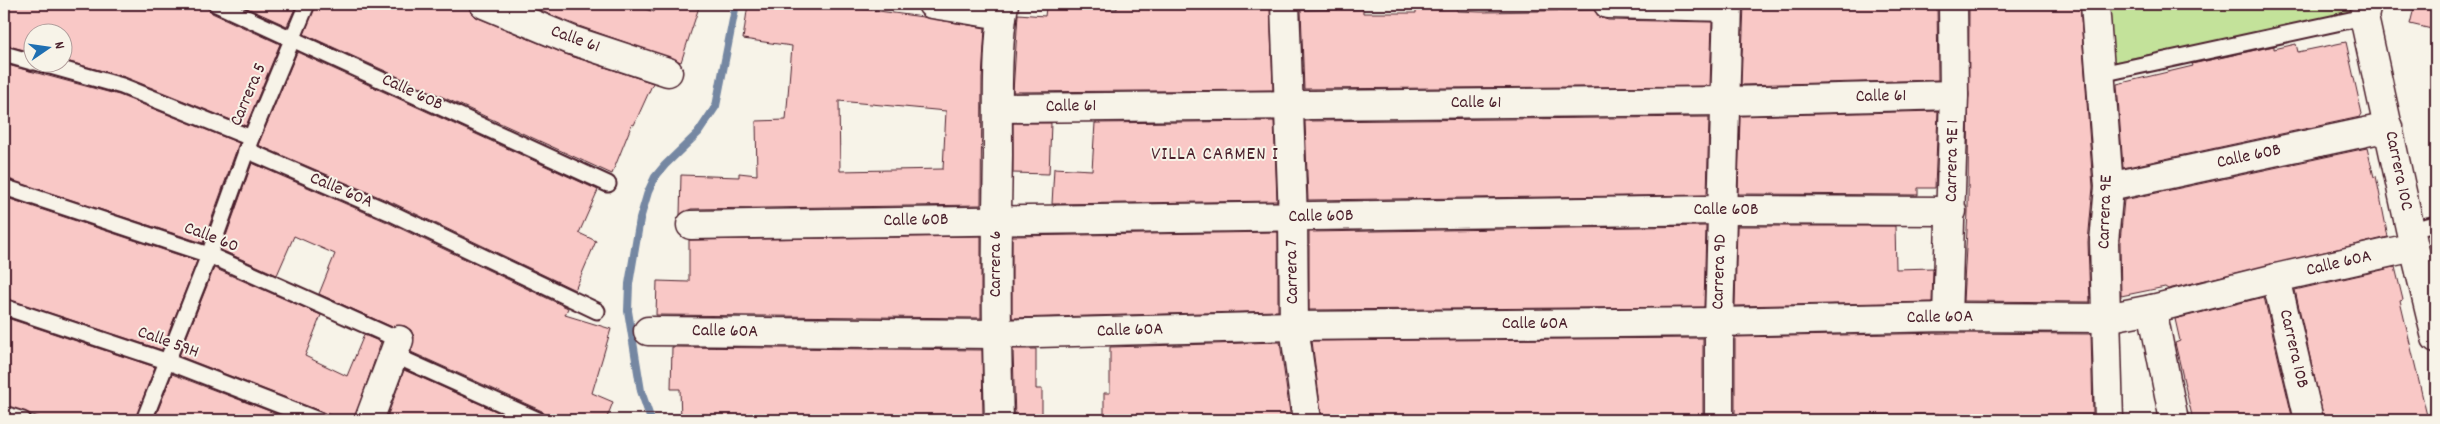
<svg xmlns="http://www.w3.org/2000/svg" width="2440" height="424" font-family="Dekko,sans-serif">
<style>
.green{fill:#c3e29a;stroke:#868062}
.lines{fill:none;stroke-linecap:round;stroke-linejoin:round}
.stream{stroke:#7587a2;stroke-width:8}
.building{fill:#f9c8c6;stroke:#4a1f2b;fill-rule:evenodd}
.service-casing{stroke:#4a1f2b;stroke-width:19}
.minor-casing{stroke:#4a1f2b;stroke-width:31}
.service{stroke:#f7f3e8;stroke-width:15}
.minor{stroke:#f7f3e8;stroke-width:28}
.labels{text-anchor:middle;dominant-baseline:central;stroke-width:4;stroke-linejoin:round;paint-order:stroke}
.street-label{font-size:18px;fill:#4a1f2b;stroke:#f7f3e8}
.neighbourhood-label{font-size:19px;letter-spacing:1px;fill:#4a1f2b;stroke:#f7f3e8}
</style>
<rect width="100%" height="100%" fill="#f7f3e8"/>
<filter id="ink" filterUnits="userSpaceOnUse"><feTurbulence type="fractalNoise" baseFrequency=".02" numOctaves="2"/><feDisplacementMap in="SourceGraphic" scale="10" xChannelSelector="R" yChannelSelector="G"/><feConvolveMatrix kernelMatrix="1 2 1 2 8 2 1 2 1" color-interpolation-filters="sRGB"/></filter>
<g filter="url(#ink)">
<path class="green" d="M2103,4h252l-2,9 -245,50z"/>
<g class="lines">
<path class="stream" d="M651,420l-10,-29 -13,-80 1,-27 11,-65 8,-27 7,-15 10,-12 33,-32 18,-27 20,-102"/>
</g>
<g class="building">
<path d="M4,4h203l5,9 68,31 -34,82 -121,-49 -63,-17v-28h-30v20l-28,-7z"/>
<path d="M238,4h59l-10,22z"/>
<path d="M316,4h153l2,9 7,5 87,36 88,29 -19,42 -2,-1 -20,50 -308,-140z"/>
<path d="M524,4h107l23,8 3,-8h43l-19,58 -105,-37z"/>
<path d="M748,4h79l96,13 62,11 -3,51 -1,126 -290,4 -11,6 1,-40 58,2v-4l18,2 -1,-54 30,-1 6,-74 -49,-7zM839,101l107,10 -3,58 -103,2z"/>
<path d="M1151,4h119l3,86 -260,2 5,-78 27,2 1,-8 71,1v-4l34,1z"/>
<path d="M1744,4h193l1,76 -197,5z"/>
<path d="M1969,4h111l13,183 -5,55 2,60 -127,-1 5,-89z"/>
<path d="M2415,4h21v26l-26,-6z"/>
<path d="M1416,8h41v3l24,1 113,-2 5,7 9,3 104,2 -2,64 -406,3 -3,-79 62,-1v4h53z"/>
<path d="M2346,42l16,72 -2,3 -237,51 -6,-84 76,-18 -1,-2 82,-18v3l22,-5 2,8z"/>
<path d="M297,52l301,138 -19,43 17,8 -21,49 -182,-87 -135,-58z"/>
<path d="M4,64l115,31 120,48 -36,100 -199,-65z"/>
<path d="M1938,111l-3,77h-17v7l-180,-1 2,-78z"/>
<path d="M1709,117l-2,78 -399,5 -3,-79z"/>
<path d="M1274,121l3,80 -225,3 2,-36 38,2 3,-47z"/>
<path d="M1013,123h38l-2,51 -36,-1z"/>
<path d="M2367,148l7,29 2,-1 12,61 -220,52 -3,-2 -44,9 -1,-54 4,-42z"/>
<path d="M252,163l133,58 183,87 -3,7 46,14 -19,64 21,9 -7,18h-59l-5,-9 -131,-59 3,-15 -3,-7 -6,-4 -13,1 -73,-33 16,-40 -41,-18 -17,39 -56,-25z"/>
<path d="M4,197l193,64 -35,89 -158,-52z"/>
<path d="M1706,226l-2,81 -395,3v-78z"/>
<path d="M1737,226h158l1,43 37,-1 -1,34 -197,4z"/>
<path d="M1278,232v79l-266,7v-82z"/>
<path d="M981,236v82l-325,-3 1,-34 32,1v-42z"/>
<path d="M2395,267l8,33 -3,1 28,119h-104l-29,-130z"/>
<path d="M214,268l107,47 -16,41 42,20 17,-41 17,7 -27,78h-11l-164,-64z"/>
<path d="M2264,297l29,123h-100l-18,-77 5,-2 -5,-22z"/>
<path d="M4,317l151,50 -20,53h-88l-43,-15z"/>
<path d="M1947,333l144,1 2,81 -72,1v3l-32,1v-3h-50v-3l-120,1v3l-84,2v-83z"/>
<path d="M1703,338v82h-381l-10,-79z"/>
<path d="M1280,342l11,78h-187v-27h6v-46z"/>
<path d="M672,347l310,3 1,70h-302l-1,-31h-9z"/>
<path d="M1013,349h23v40h6v31h-27z"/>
<path d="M404,370l112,50h-130z"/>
<path d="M172,374l121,46h-139z"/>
</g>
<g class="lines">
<defs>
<g id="service">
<path d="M216,4l392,180"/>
<path d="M4,54l28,8"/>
<path d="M36,62l86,24 129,52"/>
<path d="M2101,74l263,-57"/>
<path d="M246,150l143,62 208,99"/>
<path d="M4,187l205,68 190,85"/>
<path d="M2410,230l26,-6"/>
<path d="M4,307l162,54 152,59"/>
<path d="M394,355l144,65"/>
<path d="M4,414l19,6"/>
<path d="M144,420l65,-165 42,-117 56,-134"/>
</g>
<g id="minor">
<path d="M484,4l87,36 97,32"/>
<path d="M932,4l70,11"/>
<path d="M1285,4l8,214 1,108 13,94"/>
<path d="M1608,4l120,3"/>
<path d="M2095,4l14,183 -5,55 5,178"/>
<path d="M2367,4l-3,13 50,230 22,91"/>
<path d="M998,108l729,-7 227,-6"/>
<path d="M2109,187l280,-60"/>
<path d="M691,225l1031,-15 230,1"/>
<path d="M2276,278l33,142"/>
<path d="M2152,309l22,111"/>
<path d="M1947,317l7,-222 -1,-91"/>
<path d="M648,331l348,3 298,-8 425,-4 228,-5 159,1 46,-9 124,-31 138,-31"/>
<path d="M369,420l30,-80"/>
<path d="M999,420c-3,-88 -3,-176 -1,-265 0,-48 -2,-105 6,-151"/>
<path d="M1719,420v-98l9,-318"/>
</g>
</defs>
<use href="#service" class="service-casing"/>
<use href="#minor" class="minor-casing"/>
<use href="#service" class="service"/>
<use href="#minor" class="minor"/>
</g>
</g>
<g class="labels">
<g class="street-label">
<text transform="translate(575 40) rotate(20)">Calle 61</text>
<text transform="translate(412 93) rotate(25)">Calle 60B</text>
<text transform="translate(249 95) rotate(-67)">Carrera 5</text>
<text transform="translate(1881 97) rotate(-1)">Calle 61</text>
<text x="1476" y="103">Calle 61</text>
<text transform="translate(1071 107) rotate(-1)">Calle 61</text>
<text transform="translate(2249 157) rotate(-12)">Calle 60B</text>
<text transform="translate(1953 161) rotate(-89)">Carrera 9E 1</text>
<text transform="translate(2398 171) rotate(78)">Carrera 10C</text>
<text transform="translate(341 191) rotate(23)">Calle 60A</text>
<text x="1726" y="210">Calle 60B</text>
<text transform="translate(2106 212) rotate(-88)">Carrera 9E</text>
<text transform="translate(1321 217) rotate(-1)">Calle 60B</text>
<text transform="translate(916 221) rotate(-1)">Calle 60B</text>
<text transform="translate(211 238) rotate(21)">Calle 60</text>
<text transform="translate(996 264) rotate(-90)">Carrera 6</text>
<text transform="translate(2339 264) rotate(-13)">Calle 60A</text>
<text transform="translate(1293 272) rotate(-91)">Carrera 7</text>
<text transform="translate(1720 272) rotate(-88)">Carrera 9D</text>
<text transform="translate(1940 318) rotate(-1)">Calle 60A</text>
<text x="1535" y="324">Calle 60A</text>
<text transform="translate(1130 331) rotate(-2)">Calle 60A</text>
<text transform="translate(725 332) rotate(1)">Calle 60A</text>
<text transform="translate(168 343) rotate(20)">Calle 59H</text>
<text transform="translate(2293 349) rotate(77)">Carrera 10B</text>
</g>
<g class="neighbourhood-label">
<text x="1215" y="155">VILLA CARMEN I</text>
</g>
</g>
<rect width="2440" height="424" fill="none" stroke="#f7f3e8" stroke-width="20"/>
<rect x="10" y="10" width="2420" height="404" fill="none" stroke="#4a1f2b" stroke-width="2" filter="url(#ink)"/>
<g transform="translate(48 48) rotate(77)"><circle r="24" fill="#f7f3e8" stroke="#b29e9c"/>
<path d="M0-4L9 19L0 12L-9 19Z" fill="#1f6fb2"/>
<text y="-8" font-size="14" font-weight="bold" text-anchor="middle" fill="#4a1f2b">N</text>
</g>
</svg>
